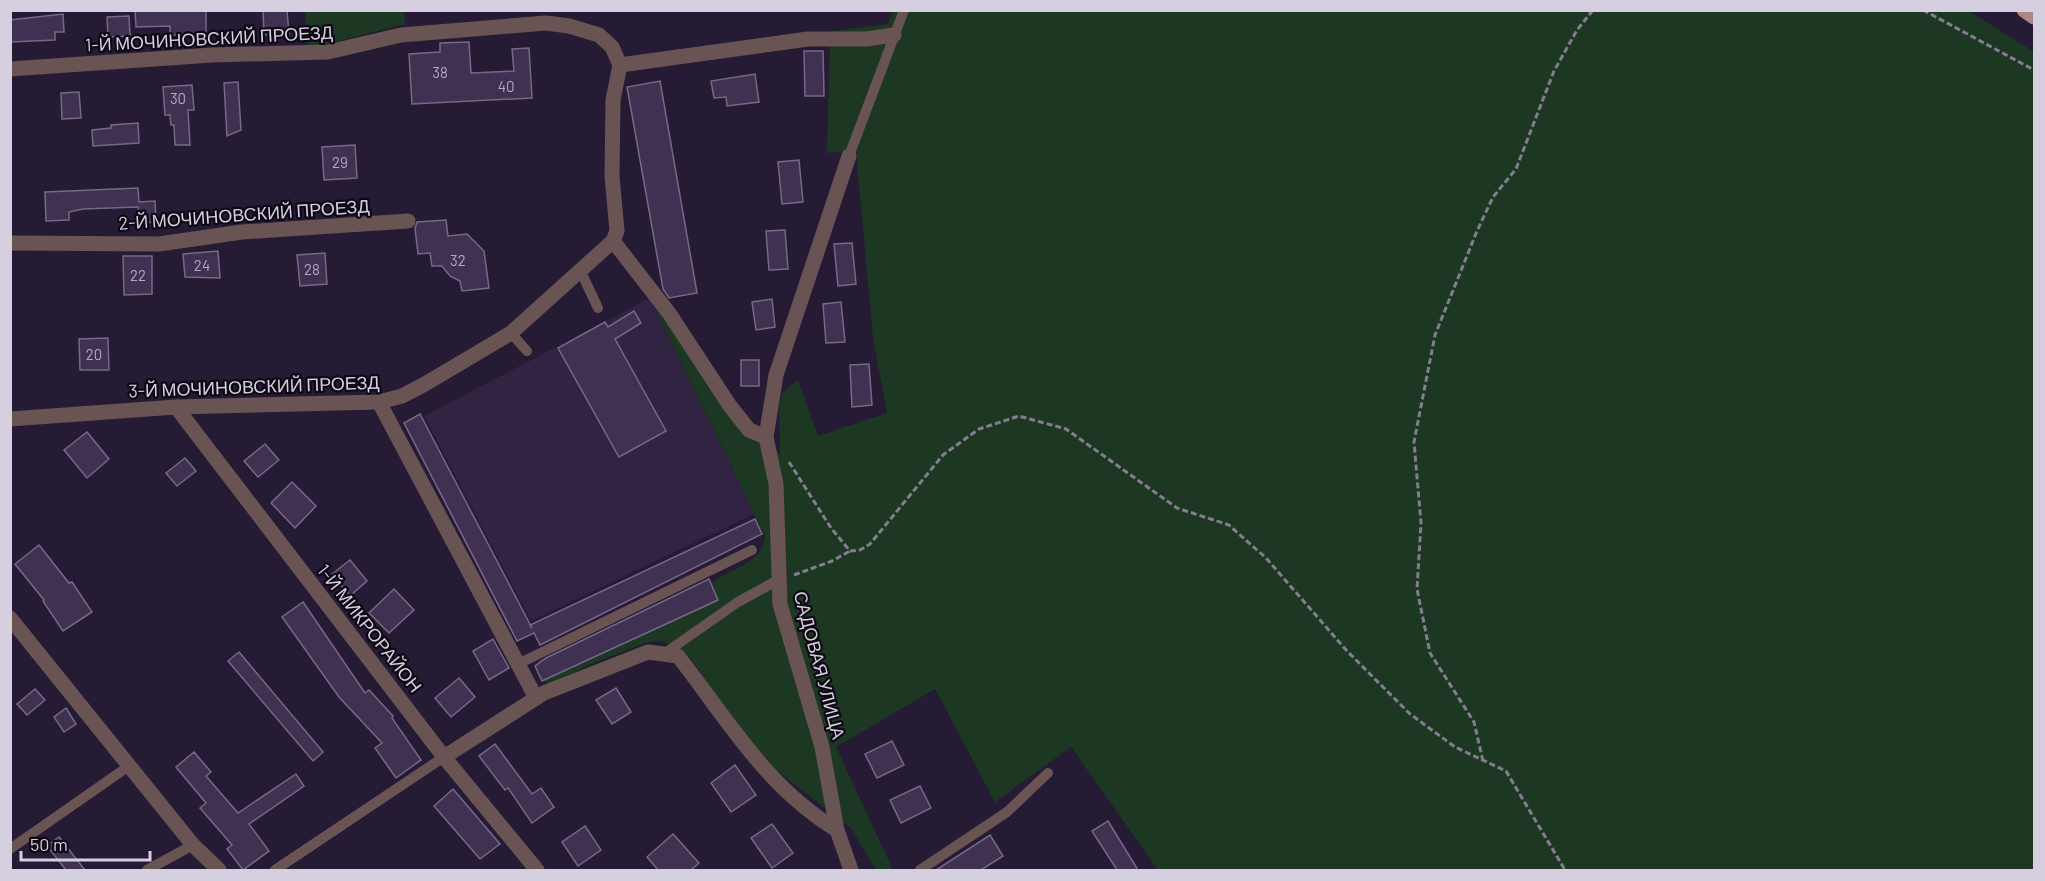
<svg xmlns="http://www.w3.org/2000/svg" width="2045" height="881" font-family="Barlow,sans-serif">
<style>
.built{fill:#312342}
.green{fill:#1c3822}
.building{fill:#403153;stroke:#756986;stroke-width:1.5}
.lines{fill:none;stroke-linecap:round;stroke-linejoin:round}
.path{stroke:#847c90;stroke-width:3;stroke-dasharray:6 3;stroke-linecap:butt}
.lane{stroke:#695453;stroke-width:10}
.street{stroke:#695453;stroke-width:15}
.primary{stroke:#b08684;stroke-width:15}
.labels{text-anchor:middle;dominant-baseline:central;stroke-width:4.5;stroke-linejoin:round;paint-order:stroke}
.number-label{font-size:15px;fill:#b0a8bd}
.street-label{font-size:18px;fill:#d6cfe0;stroke:#0d0813}
</style>
<rect width="100%" height="100%" fill="#261b34"/>
<path class="built" d="M650,298l104,216 -223,107 -107,-205z"/>
<g class="green">
<path d="M893,10h1074l67,42v818h-876l-87,-123 -76,55 -60,-113 -99,58 57,123h-17l-25,-42 -80,-62 -47,-55 -24,-40 -15,-19 -23,-11 -14,1 -57,22 -39,20 -10,-3 176,-81 -7,-16c19,-17 51,-18 54,-48l-115,-238 94,135 36,21 -1,-49 4,-13 15,-12 20,56 69,-23 -14,-75 -17,-187 -29,2 3,-106 3,-16 55,-7z"/>
<path d="M305,11h99l1,13 -97,25z"/>
</g>
<g class="building">
<path d="M135,10h71v25h-36v-9l-34,1z"/>
<path d="M263,10h24l2,24 -25,1z"/>
<path d="M63,14l1,18h-9v8l-45,2v-22z"/>
<path d="M129,16l1,20 -22,1 -1,-20z"/>
<path d="M469,42l2,31 43,-2 -2,-22 17,-1 3,50 -120,6 -3,-50 31,-2v-9z"/>
<path d="M804,51h19l1,45h-19z"/>
<path d="M755,74l4,28 -32,4 -1,-9 -12,1 -3,-17z"/>
<path d="M660,81l37,212 -28,5 -6,-9 -36,-202z"/>
<path d="M238,82l3,48 -14,6 -3,-53z"/>
<path d="M192,85l2,25h-6l2,35h-15l-1,-20h-3l-1,-10h-5l-2,-28z"/>
<path d="M79,92l2,26 -19,1 -1,-26z"/>
<path d="M138,123l1,20 -46,3 -1,-16 19,-2v-3z"/>
<path d="M355,145l2,33 -33,2 -2,-33z"/>
<path d="M799,160l4,42 -21,2 -4,-42z"/>
<path d="M138,188l1,14 16,-1 1,21 -17,1 -1,-16 -55,2 -14,3v8l-23,1 -1,-29z"/>
<path d="M446,220l2,16 19,-2 17,17 5,37 -27,3 -2,-10 -10,-5 -8,-10h-10l-2,-13 -12,1 -3,-26 2,-6z"/>
<path d="M785,230l3,39 -19,1 -3,-39z"/>
<path d="M852,243l4,41 -18,2 -4,-42z"/>
<path d="M218,251l2,27 -35,-1 -2,-23z"/>
<path d="M325,253l2,31 -27,2 -3,-31z"/>
<path d="M123,256h29v38l-28,1z"/>
<path d="M772,299l3,28 -19,3 -4,-28z"/>
<path d="M841,302l4,40 -19,1 -3,-39z"/>
<path d="M634,311l7,12 -26,16 51,92 -47,26 -61,-109 47,-26 3,5z"/>
<path d="M108,338l1,32h-29l-1,-31z"/>
<rect x="741" y="360" width="18" height="26"/>
<path d="M869,364l3,41 -20,2 -2,-42z"/>
<path d="M420,414l112,214 -2,-3 225,-106 7,15 -222,111 -6,-12 -17,8 -113,-218z"/>
<path d="M87,432l22,27 -22,19 -23,-28z"/>
<path d="M265,444l14,16 -21,17 -14,-16z"/>
<path d="M185,458l11,13 -19,15 -11,-13z"/>
<path d="M292,482l24,24 -21,22 -24,-25z"/>
<path d="M39,545l30,38 3,-1 20,30 -29,19 -20,-30 1,-1 -29,-36z"/>
<path d="M350,560l17,21 -17,15 -18,-22z"/>
<path d="M709,579l9,21 -176,81 -7,-15 11,-8z"/>
<path d="M394,589l20,21 -25,23 -20,-20z"/>
<path d="M303,602l62,91 4,-3 24,26 -1,2 29,42 -25,18 -21,-30 7,-5 -43,-46 -57,-80z"/>
<path d="M493,639l16,29 -20,12 -16,-29z"/>
<path d="M239,652l84,100 -10,9 -85,-100z"/>
<path d="M459,678l16,19 -24,20 -16,-19z"/>
<path d="M616,688l15,24 -19,12 -16,-24z"/>
<path d="M35,689l10,11 -18,15 -10,-11z"/>
<path d="M66,708l10,16 -12,8 -10,-15z"/>
<path d="M892,741l12,24 -27,13 -12,-24z"/>
<path d="M495,744l37,50 9,-6 13,19 -22,16 -24,-35 -3,2 -26,-34z"/>
<path d="M194,752l17,20 -5,4 32,37 58,-39 8,12 -55,38 20,27 -26,19 -16,-21 5,-4 -32,-37 6,-5 -30,-36z"/>
<path d="M735,765l21,30 -25,17 -20,-29z"/>
<path d="M920,786l11,22 -30,15 -11,-23z"/>
<path d="M453,789l47,55 -20,15 -46,-53z"/>
<path d="M1108,821l30,49h-21l-25,-39z"/>
<path d="M772,824l21,29 -21,15 -21,-30z"/>
<path d="M585,826l16,24 -23,16 -16,-24z"/>
<path d="M673,834l26,29 -8,7h-33l-11,-13z"/>
<path d="M990,835l13,21 -22,14h-45z"/>
<path d="M59,837l26,33h-19l-19,-24z"/>
</g>
<g class="lines">
<g class="path">
<path d="M1923,10l111,60"/>
<path d="M789,462l42,66 19,23 10,-1 10,-6 73,-89 36,-26 40,-13 47,13 111,79 52,17 37,33 81,93 63,63 45,33 51,24 59,99"/>
<path d="M794,575l38,-14 18,-10"/>
<path d="M1483,761l-9,-39 -44,-69 -13,-64 4,-66 -7,-81 21,-107 42,-104 16,-34 23,-28 38,-98 23,-41 16,-20"/>
</g>
<g class="lane">
<path d="M849,156l55,-146"/>
<path d="M580,270l18,38"/>
<path d="M511,333l16,18"/>
<path d="M665,653l73,-51 40,-22"/>
<path d="M518,664l234,-114"/>
<path d="M10,849l119,-83"/>
<path d="M147,870l46,-25"/>
<path d="M275,870l169,-113"/>
<path d="M920,870l87,-58 41,-39"/>
</g>
<g class="street">
<path d="M620,65l188,-26h58l28,-4"/>
<path d="M10,69l202,-14 116,-3 73,-17 145,-12 23,3 30,9 13,12 8,18 -7,35 -1,76 5,55 -4,10 -102,92 -86,51 -23,12 -23,6 -203,5 -166,12"/>
<path d="M849,156l-73,219 -10,62 10,47 4,120 42,143 15,83 14,40"/>
<path d="M613,241l56,72 61,93 19,24 17,7"/>
<path d="M10,243l149,1 83,-12 166,-11"/>
<path d="M379,402l157,296"/>
<path d="M176,407l268,350 93,113"/>
<path d="M10,618l183,227 26,25"/>
<path d="M444,757l100,-64 104,-41 30,4c50,64 88,131 159,174"/>
</g>
<path class="primary" d="M2024,10l10,7"/>
</g>
<g class="labels">
<g class="number-label">
<text x="440" y="72">38</text>
<text x="506" y="86">40</text>
<text x="178" y="98">30</text>
<text x="340" y="162">29</text>
<text x="458" y="260">32</text>
<text x="202" y="265">24</text>
<text x="312" y="269">28</text>
<text x="138" y="275">22</text>
<text x="94" y="354">20</text>
</g>
<g class="street-label">
<text transform="translate(209 38) rotate(-3)">1-Й МОЧИНОВСКИЙ ПРОЕЗД</text>
<text transform="translate(244 214) rotate(-4)">2-Й МОЧИНОВСКИЙ ПРОЕЗД</text>
<text transform="translate(254 386) rotate(-2)">3-Й МОЧИНОВСКИЙ ПРОЕЗД</text>
<text transform="translate(370 628) rotate(52)">1-Й МИКРОРАЙОН</text>
<text transform="translate(820 665) rotate(75)">САДОВАЯ УЛИЦА</text>
</g>
</g>
<rect width="2045" height="881" fill="none" stroke="#d6cfe0" stroke-width="24"/>
<path d="M21 851v9h129v-9" fill="none" stroke="#d6cfe0" stroke-width="3"/>
<text x="30" y="851" font-size="18" fill="#d6cfe0" stroke="#0d0813" stroke-width="4.5" paint-order="stroke">50 m</text>
</svg>
